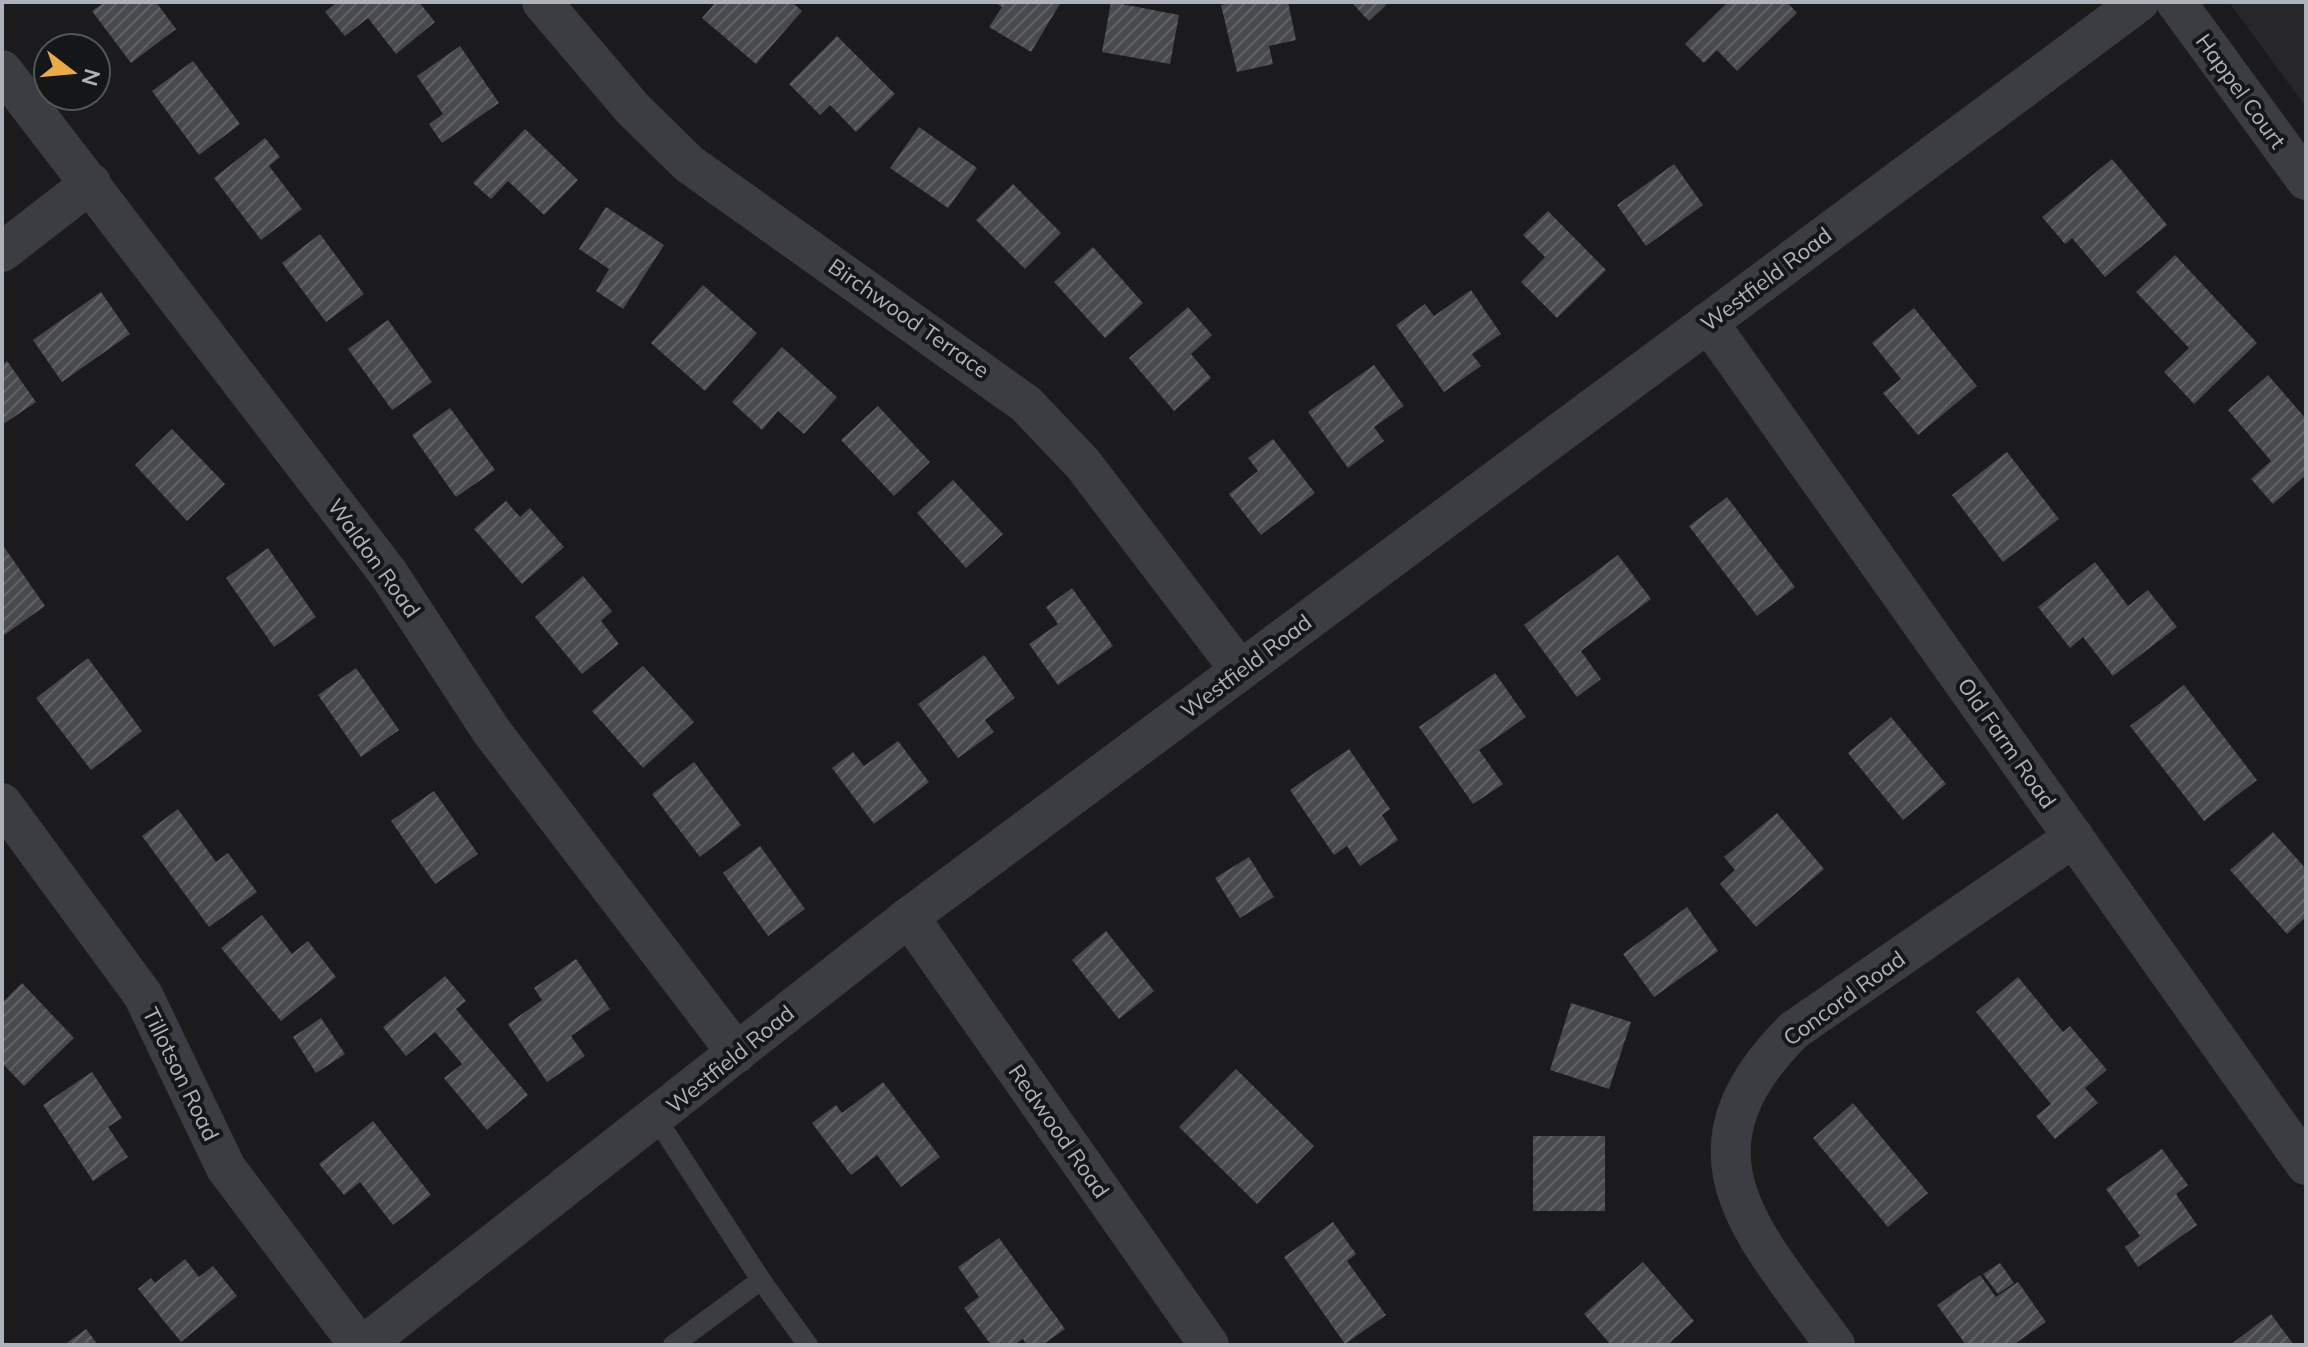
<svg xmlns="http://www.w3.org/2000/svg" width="2308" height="1347" font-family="Mulish,sans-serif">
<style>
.built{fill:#27272a}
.building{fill:url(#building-hatch)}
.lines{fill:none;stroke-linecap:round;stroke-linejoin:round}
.lane{stroke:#3c3d42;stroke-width:20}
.street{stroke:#3c3d42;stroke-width:40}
.labels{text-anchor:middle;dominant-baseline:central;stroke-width:8;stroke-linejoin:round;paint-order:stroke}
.street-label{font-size:22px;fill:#aeb3bb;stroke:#151618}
</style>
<defs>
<pattern id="building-hatch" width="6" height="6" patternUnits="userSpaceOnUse" patternTransform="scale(2)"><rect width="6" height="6" fill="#48494d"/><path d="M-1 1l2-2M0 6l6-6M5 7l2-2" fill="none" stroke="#606165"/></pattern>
</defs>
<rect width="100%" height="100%" fill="#1b1b1d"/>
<path class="built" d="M2229,2h77v105z"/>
<g class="building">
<path d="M105,2h51l20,27 -45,34 -39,-52z"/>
<path d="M337,2h82l16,20 -39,32 -28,-36 -23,18 -20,-24z"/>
<path d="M716,2h76l10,9 -46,53 -54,-46z"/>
<path d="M994,2h67l-30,50 -42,-25 13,-20z"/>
<path d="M1111,2l68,13 -9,49 -68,-12z"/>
<path d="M1235,2h53l8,38 -27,6 4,18 -36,8 -16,-67z"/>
<path d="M1351,2h32l3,3 -17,16z"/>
<path d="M1728,2h59l10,11 -60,58 -20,-21 -13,13 -19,-19z"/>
<path d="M837,36l58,58 -39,38 -26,-27 -10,10 -31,-31z"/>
<path d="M460,46l39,57 -57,40 -13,-19 14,-10 -26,-38z"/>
<path d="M193,61l47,63 -41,31 -47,-64z"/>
<path d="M919,127l58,41 -29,40 -58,-40z"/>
<path d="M525,129l53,51 -34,35 -36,-34 -17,18 -18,-16z"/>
<path d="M265,138l15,19 -11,9 33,43 -41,31 -47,-62z"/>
<path d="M2112,159l55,66 -62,52 -33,-39 -7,6 -23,-27z"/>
<path d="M1674,164l29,41 -57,41 -29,-41z"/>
<path d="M1013,184l48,49 -36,36 -49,-49z"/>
<path d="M606,207l58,38 -41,64 -27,-18 13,-22 -30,-20z"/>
<path d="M1548,211l58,59 -49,48 -36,-36 24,-25 -22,-22z"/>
<path d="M320,234l44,60 -38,28 -44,-59z"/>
<path d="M1093,247l50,56 -38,35 -51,-56z"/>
<path d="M2175,255l82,88 -63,61 -30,-32 25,-24 -53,-56z"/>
<path d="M703,285l54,48 -52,58 -54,-48z"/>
<path d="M1471,290l30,44 -29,20 9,12 -37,26 -48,-67 29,-21 9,12z"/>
<path d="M101,292l29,42 -68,48 -29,-42z"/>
<path d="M1188,307l24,28 -21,19 20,24 -37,33 -45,-53z"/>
<path d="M1914,308l63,78 -59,49 -35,-42 18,-14 -29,-36z"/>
<path d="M388,320l44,62 -40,28 -44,-61z"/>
<path d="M782,347l55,50 -33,37 -26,-23 -16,19 -30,-28z"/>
<path d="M7,361l29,41 -34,23v-60z"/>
<path d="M1374,365l30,41 -30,21 10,14 -36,27 -40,-56z"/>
<path d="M2268,375l38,44v56l-33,29 -22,-25 20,-18 -43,-51z"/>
<path d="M878,406l52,56 -36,34 -53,-56z"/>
<path d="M450,408l45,62 -39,27 -44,-62z"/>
<path d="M172,429l53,55 -38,37 -52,-56z"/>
<path d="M1273,439l42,54 -54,42 -32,-41 29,-23 -10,-13z"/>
<path d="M2007,452l52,67 -56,43 -51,-67z"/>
<path d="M953,480l50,54 -37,34 -49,-55z"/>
<path d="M1727,497l68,90 -38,29 -68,-90z"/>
<path d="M506,501l14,16 10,-9 34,39 -42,37 -48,-55z"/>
<path d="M2,544l43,62 -41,29 -2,-3z"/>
<path d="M268,548l48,69 -42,30 -48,-69z"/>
<path d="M1618,555l33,44 -70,52 20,28 -24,18 -53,-72z"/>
<path d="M2095,562l33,44 20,-16 29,37 -64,49 -30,-39 -13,11 -32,-41z"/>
<path d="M583,576l29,35 -11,10 18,23 -37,30 -47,-57z"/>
<path d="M1072,588l41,58 -55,39 -29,-41 29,-20 -12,-17z"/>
<path d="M984,655l31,43 -30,22 9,12 -36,26 -40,-54z"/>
<path d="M88,658l54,73 -51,39 -55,-72z"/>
<path d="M643,666l51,56 -51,46 -51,-57z"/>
<path d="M356,668l43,62 -38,27 -43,-62z"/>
<path d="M1495,673l31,44 -47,33 24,34 -30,20 -54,-77z"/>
<path d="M2184,685l73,95 -53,41 -74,-95z"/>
<path d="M1891,717l55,67 -43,36 -55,-67z"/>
<path d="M898,741l31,41 -55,42 -42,-56 21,-16 11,14z"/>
<path d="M1349,749l41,60 -8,6 16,25 -38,26 -13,-20 -13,9 -44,-65z"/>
<path d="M694,762l47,63 -41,32 -48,-63z"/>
<path d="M434,791l44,63 -43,30 -44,-63z"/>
<path d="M178,809l38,53 12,-9 29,39 -48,35 -67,-91z"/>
<path d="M1777,813l47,56 -68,58 -36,-43 15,-14 -11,-13z"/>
<path d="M2273,832l33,37v48l-19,17 -57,-64z"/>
<path d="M760,846l45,63 -37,27 -45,-63z"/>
<path d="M1249,857l25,40 -34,21 -25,-40z"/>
<path d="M1687,907l31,44 -64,46 -31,-43z"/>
<path d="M262,915l30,39 16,-13 28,36 -55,44 -60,-73z"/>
<path d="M1106,931l48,60 -35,28 -47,-59z"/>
<path d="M576,959l34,50 -39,27 14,20 -38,26 -39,-58 34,-24 -8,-12z"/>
<path d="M445,976l21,25 -10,8 72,86 -41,35 -43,-52 18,-14 -27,-32 -29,24 -23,-29z"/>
<path d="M2018,977l45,55 7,-6 37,44 -22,18 13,15 -43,36 -19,-23 15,-12 -75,-92z"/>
<path d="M22,983l52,55 -50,48 -22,-23v-60z"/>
<path d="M1571,1003l60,19 -22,67 -59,-19z"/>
<path d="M321,1018l24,36 -29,19 -23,-36z"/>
<path d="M1236,1069l78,77 -57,58 -78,-77z"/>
<path d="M92,1072l30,46 -14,9 20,30 -35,24 -50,-76z"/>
<path d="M883,1082l57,75 -39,30 -24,-32 -26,20 -39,-52 24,-18 6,8z"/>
<path d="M1853,1103l75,90 -40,34 -75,-89z"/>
<path d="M373,1121l58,74 -38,30 -33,-43 -16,13 -25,-31z"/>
<rect x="1533" y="1136" width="72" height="75"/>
<path d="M2162,1149l26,36 -12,9 21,31 -59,42 -13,-20 15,-11 -34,-47z"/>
<path d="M1333,1222l23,32 -9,7 39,54 -41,29 -61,-87z"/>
<path d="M999,1238l66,91 -23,16h-15l-4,-6 -9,6h-23l-27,-37 15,-11 -21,-30z"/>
<path d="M185,1259l14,18 14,-11 24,30 -56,46 -43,-53 13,-11 4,5z"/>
<path d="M1643,1262l51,59 -27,24h-56l-27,-31z"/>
<path d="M2000,1263l14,20 -16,11 -15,-20z"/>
<path d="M1980,1275l16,22 22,-15 28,40 -33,23h-47l-29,-40z"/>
<path d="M2271,1314l23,31h-64z"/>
<path d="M86,1329l12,16h-34z"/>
</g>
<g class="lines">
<g class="lane">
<path d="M656,1118l105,162 47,65"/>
<path d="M673,1345l88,-65"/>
</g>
<g class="street">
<path d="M542,2l90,106 57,56 337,240 57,60 157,206"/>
<path d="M2176,2l130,178"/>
<path d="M2,70l386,503 104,159 245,321"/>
<path d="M2,252l89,-69"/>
<path d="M1708,322l598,843"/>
<path d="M2,803l141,192 83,173 133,177"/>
<path d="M909,917l300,428"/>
<path d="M364,1345l545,-428 1230,-915"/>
<path d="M1835,1345c-81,-112 -166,-191 -41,-315l280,-193"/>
</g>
</g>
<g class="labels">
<g class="street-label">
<text transform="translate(2241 91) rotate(54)">Happel Court</text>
<text transform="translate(1766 279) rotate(-37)">Westfield Road</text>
<text transform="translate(909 318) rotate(35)">Birchwood Terrace</text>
<text transform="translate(374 558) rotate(54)">Waldon Road</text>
<text transform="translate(1246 666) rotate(-37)">Westfield Road</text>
<text transform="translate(2007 743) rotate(55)">Old Farm Road</text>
<text transform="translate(1844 998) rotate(-36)">Concord Road</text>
<text transform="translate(730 1059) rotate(-39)">Westfield Road</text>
<text transform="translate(181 1074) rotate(64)">Tillotson Road</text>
<text transform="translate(1059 1131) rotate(55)">Redwood Road</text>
</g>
</g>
<rect width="2308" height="1347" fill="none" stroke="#aeb3bb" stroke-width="8"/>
<g transform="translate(72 72) rotate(106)"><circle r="38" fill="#151618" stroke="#525559" stroke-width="2"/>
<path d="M0-6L14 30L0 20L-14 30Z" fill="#eaab45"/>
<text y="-12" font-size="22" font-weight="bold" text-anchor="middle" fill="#aeb3bb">N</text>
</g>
</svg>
